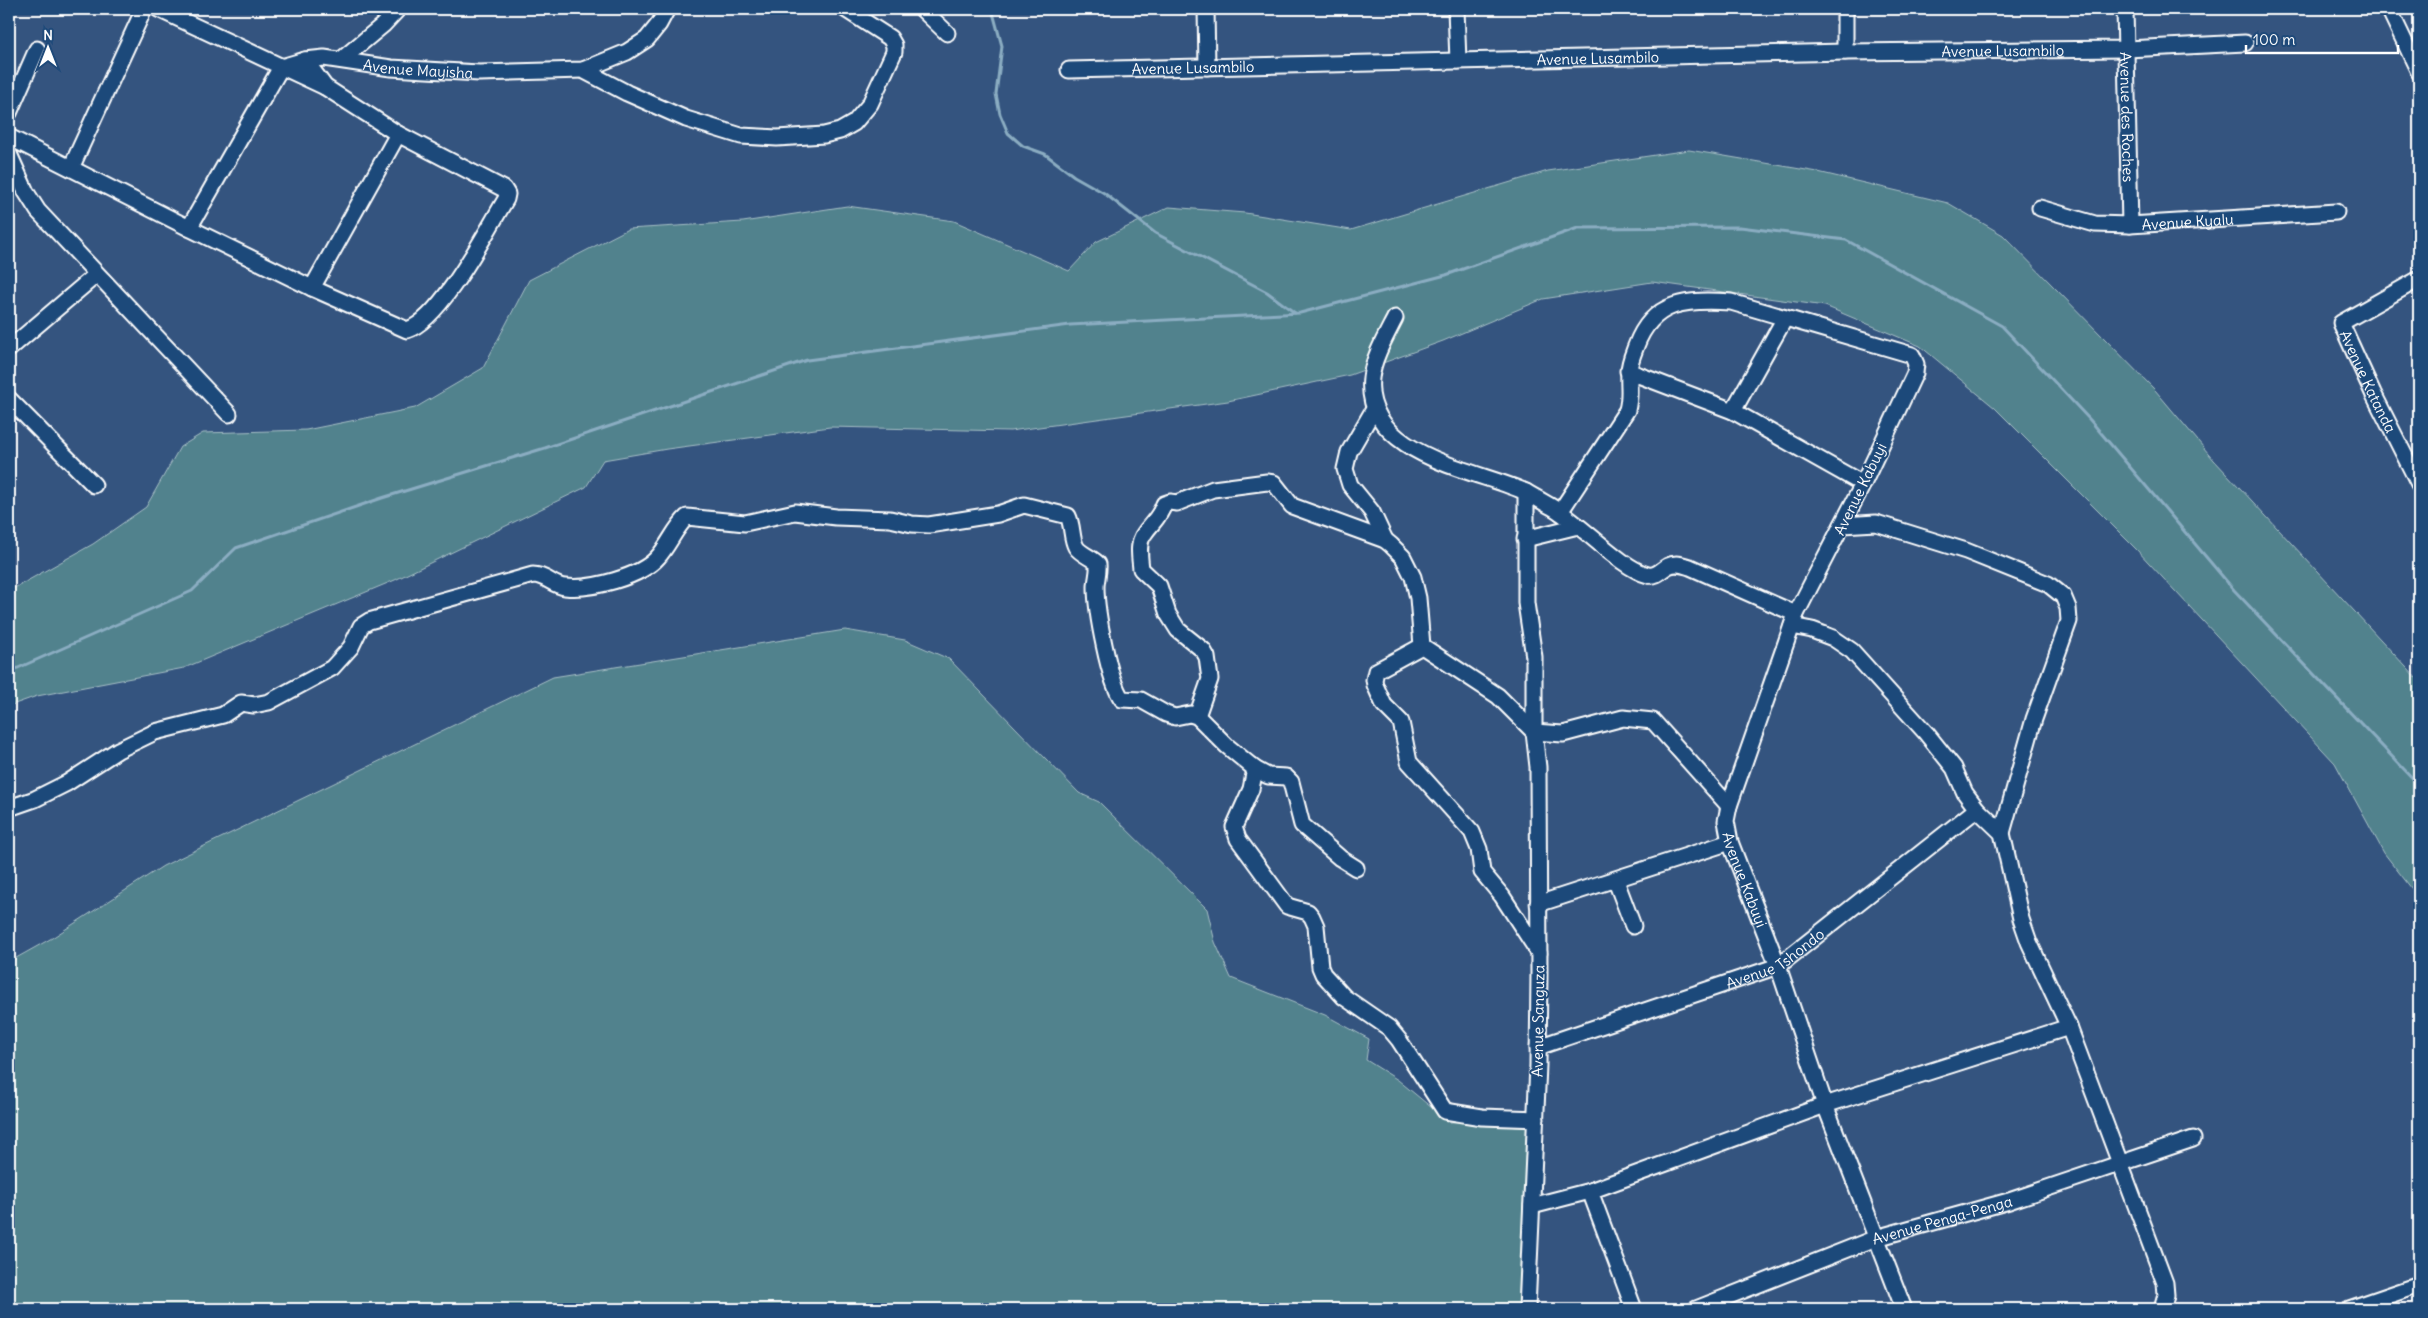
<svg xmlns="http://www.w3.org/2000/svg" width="2428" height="1318" font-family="Delius,sans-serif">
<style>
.green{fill:#51828d;stroke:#a8c0c6}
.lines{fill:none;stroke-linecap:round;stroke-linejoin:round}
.stream{stroke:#8badc2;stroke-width:3}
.minor-casing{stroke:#fff;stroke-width:19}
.minor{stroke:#1f4a7a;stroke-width:15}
.labels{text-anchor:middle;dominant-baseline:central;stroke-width:4;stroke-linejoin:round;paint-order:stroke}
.street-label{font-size:15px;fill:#fff;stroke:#1f4a7a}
</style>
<rect width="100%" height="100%" fill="#34547f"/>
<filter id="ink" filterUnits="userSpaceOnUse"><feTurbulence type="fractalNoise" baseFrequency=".02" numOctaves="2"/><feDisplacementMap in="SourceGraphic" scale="10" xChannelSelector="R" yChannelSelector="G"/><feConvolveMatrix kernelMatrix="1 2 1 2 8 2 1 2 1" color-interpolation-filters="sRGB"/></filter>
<g filter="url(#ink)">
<g class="green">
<path d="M1689,150l129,22 130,31 55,32 152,155 59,70 205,221v217l-35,-45 -49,-90 -199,-214 -141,-141 -75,-62 -95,-40 -173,-24 -109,17 -100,42 -93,34 -122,26 -218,30 -180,-4 -163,22 -64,11 -17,27 -191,93 -211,88 -147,28 -28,10v-115l84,-47 53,-37 34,-60 23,-14 103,-3 109,-22 68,-40 46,-88 99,-51 115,-7 104,-16 107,15 115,50 27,-29 73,-35 76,6 106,17 197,-59z"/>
<path d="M845,630l60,10 44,19 130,134 20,9 108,107 8,33 16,36 94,37 44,24 -3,21 32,20 51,42 87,-3 -9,190h-1518v-347l43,-24 111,-72 390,-189z"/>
</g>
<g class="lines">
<g class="stream">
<path d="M992,9l10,37 -6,48 4,20 8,19 15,13 22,8 29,22 30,17 51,40 112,59 28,21"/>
<path d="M9,672l183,-81 44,-43 146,-50 163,-50 262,-88 263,-35 230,-12 146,-38 132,-47 162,-1 106,13 156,86 88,94 144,170 185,195"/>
</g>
<defs>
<g id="minor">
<path d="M158,9l167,78"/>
<path d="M922,9l25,24"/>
<path d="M1206,9l1,58"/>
<path d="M1456,9l2,52"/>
<path d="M1845,9v43"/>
<path id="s1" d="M2125,9l5,216"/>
<path d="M2389,9l30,63"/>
<path d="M305,60l20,27 73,47 -86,154"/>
<path d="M341,60l42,-35 15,-16"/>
<path id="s2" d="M281,67l24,-7 19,-2 67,10 88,5 104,-3 44,-18 20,-13 12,-15 8,-15"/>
<path d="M583,70l44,23 59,26 55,17 36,2 47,-3 16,-4 14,-8 16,-19 24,-52v-7l-4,-7 -45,-29"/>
<path id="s3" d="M1069,70l776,-18 282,-3 118,-6"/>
<path d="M9,113l28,-64"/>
<path d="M9,137l180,91 123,60 95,42c34,-10 80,-100 99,-131l1,-5 -3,-5 -106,-55"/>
<path d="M9,154l17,38 12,19 191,203"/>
<path d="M71,168l73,-159"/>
<path id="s4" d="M2040,208l55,16 35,1 206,-13"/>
<path d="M189,228l92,-161"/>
<path id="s5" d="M2419,279l-78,44 32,70 46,91"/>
<path d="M1395,318c-9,18 -22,40 -24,60 -8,77 103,91 155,114 9,5 17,10 26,15 27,15 70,62 96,68 9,2 14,-6 20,-9 8,-4 15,-1 22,1l106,47"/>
<path d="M9,349l87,-74"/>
<path d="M1628,371l105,40 130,73"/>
<path d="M9,399l85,86"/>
<path d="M1374,409l-25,43 -4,17 5,16 22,27 13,28"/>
<path d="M1733,411l52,-93"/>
<path d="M1526,492v111l8,54v75l4,35 1,206 -1,92 -11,244"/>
<path id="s6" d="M1560,512l67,-102c4,-15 1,-23 2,-38 0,-9 4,-18 7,-26 17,-46 52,-47 95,-44l181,53 4,9 -1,9 -52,111 -67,130 -67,192 -3,15 4,21 48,124 47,139 79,204"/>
<path d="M1842,525l34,-2 90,28 82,33 15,12 5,12 1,13 -35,98 -32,114"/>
<path d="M1525,539l53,-13"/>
<path d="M1792,626l20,4 21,8 19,13 74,82 28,35 11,25 12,16 25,24 19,86 8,23 40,85 96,256 1,12 -4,14"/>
<path d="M1422,646l-46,25 -2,9 1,5 9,20 17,17 8,40 63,70 7,17 3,23 20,24 37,57"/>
<path d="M1422,646l76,50 36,36 29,2 60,-16 30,3 76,85"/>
<path d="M1197,716l13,-37 -3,-22 -4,-7 -25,-20 -10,-16 -9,-28 -18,-17c-1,-11 -4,-26 3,-35 8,-12 15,-15 20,-30l6,-2 7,1 36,-14 54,-7 7,1 18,23 93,34 6,5 12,12 10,20 5,21 4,48"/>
<path d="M1255,769l-4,20 -17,38 4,12 49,67 21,6 4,5 4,9 4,41 3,7 21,23 45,31 10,12 46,71 37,6 54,2"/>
<path d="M9,808l26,-9 32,-16 51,-33 37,-18 68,-17 18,-12 13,2 15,-3 63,-34 19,-21 10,-21 8,-5 164,-46c13,0 20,11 32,12 25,3 76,-10 93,-30 11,-12 17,-29 29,-40l58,6 50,-11 41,5 54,2 22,5 17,1 69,-11 26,-9 44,11c5,10 3,22 8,31 4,7 17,11 22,17 1,8 -2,16 -2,23 0,23 13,95 26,112l19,1 25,14 9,3 15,-3 7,2 30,30 28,23 13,7 18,1 5,5 11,43 38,33 16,10"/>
<path d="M1616,881l17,45"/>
<path d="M1538,904l192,-62"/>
<path id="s7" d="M1538,1047l240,-81 199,-157"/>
<path d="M1590,1191l44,118"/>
<path d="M1532,1206l58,-15 235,-86 244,-78"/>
<path id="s8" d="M1696,1309l180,-71 133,-37 184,-62"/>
<path d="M2349,1309l70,-24"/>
</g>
</defs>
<use href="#minor" class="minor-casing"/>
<use href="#minor" class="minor"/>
</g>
</g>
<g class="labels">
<g class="street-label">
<text stroke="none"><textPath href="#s3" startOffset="934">Avenue Lusambilo</textPath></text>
<text stroke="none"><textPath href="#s3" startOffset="529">Avenue Lusambilo</textPath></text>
<text stroke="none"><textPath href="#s3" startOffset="124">Avenue Lusambilo</textPath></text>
<text stroke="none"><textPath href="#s2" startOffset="139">Avenue Mayisha</textPath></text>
<text stroke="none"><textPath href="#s1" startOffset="108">Avenue des Roches</textPath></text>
<text stroke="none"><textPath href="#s4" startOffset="150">Avenue Kyalu</textPath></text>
<text stroke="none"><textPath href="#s5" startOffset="154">Avenue Katanda</textPath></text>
<text transform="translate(1860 489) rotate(-64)">Avenue Kabuyi</text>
<text stroke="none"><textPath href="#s6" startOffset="1059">Avenue Kabuyi</textPath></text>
<text stroke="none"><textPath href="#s7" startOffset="254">Avenue Tshondo</textPath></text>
<text transform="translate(1538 1021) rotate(-89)">Avenue Sanguza</text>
<text stroke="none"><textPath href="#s8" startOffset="262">Avenue Penga-Penga</textPath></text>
</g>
</g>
<rect width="2428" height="1318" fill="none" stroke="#1f4a7a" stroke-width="30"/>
<rect x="15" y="15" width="2398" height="1288" fill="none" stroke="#fff" stroke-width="2" filter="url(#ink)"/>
<g transform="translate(48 48)" stroke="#1f4a7a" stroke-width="4" paint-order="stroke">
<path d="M0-4L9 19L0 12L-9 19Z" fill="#ffffff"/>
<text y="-8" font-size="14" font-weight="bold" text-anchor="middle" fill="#ffffff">N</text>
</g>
<path d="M2246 45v8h152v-8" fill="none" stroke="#ffffff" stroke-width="2.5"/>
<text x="2253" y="45" font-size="15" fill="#ffffff" stroke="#1f4a7a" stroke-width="4" paint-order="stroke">100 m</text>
</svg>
